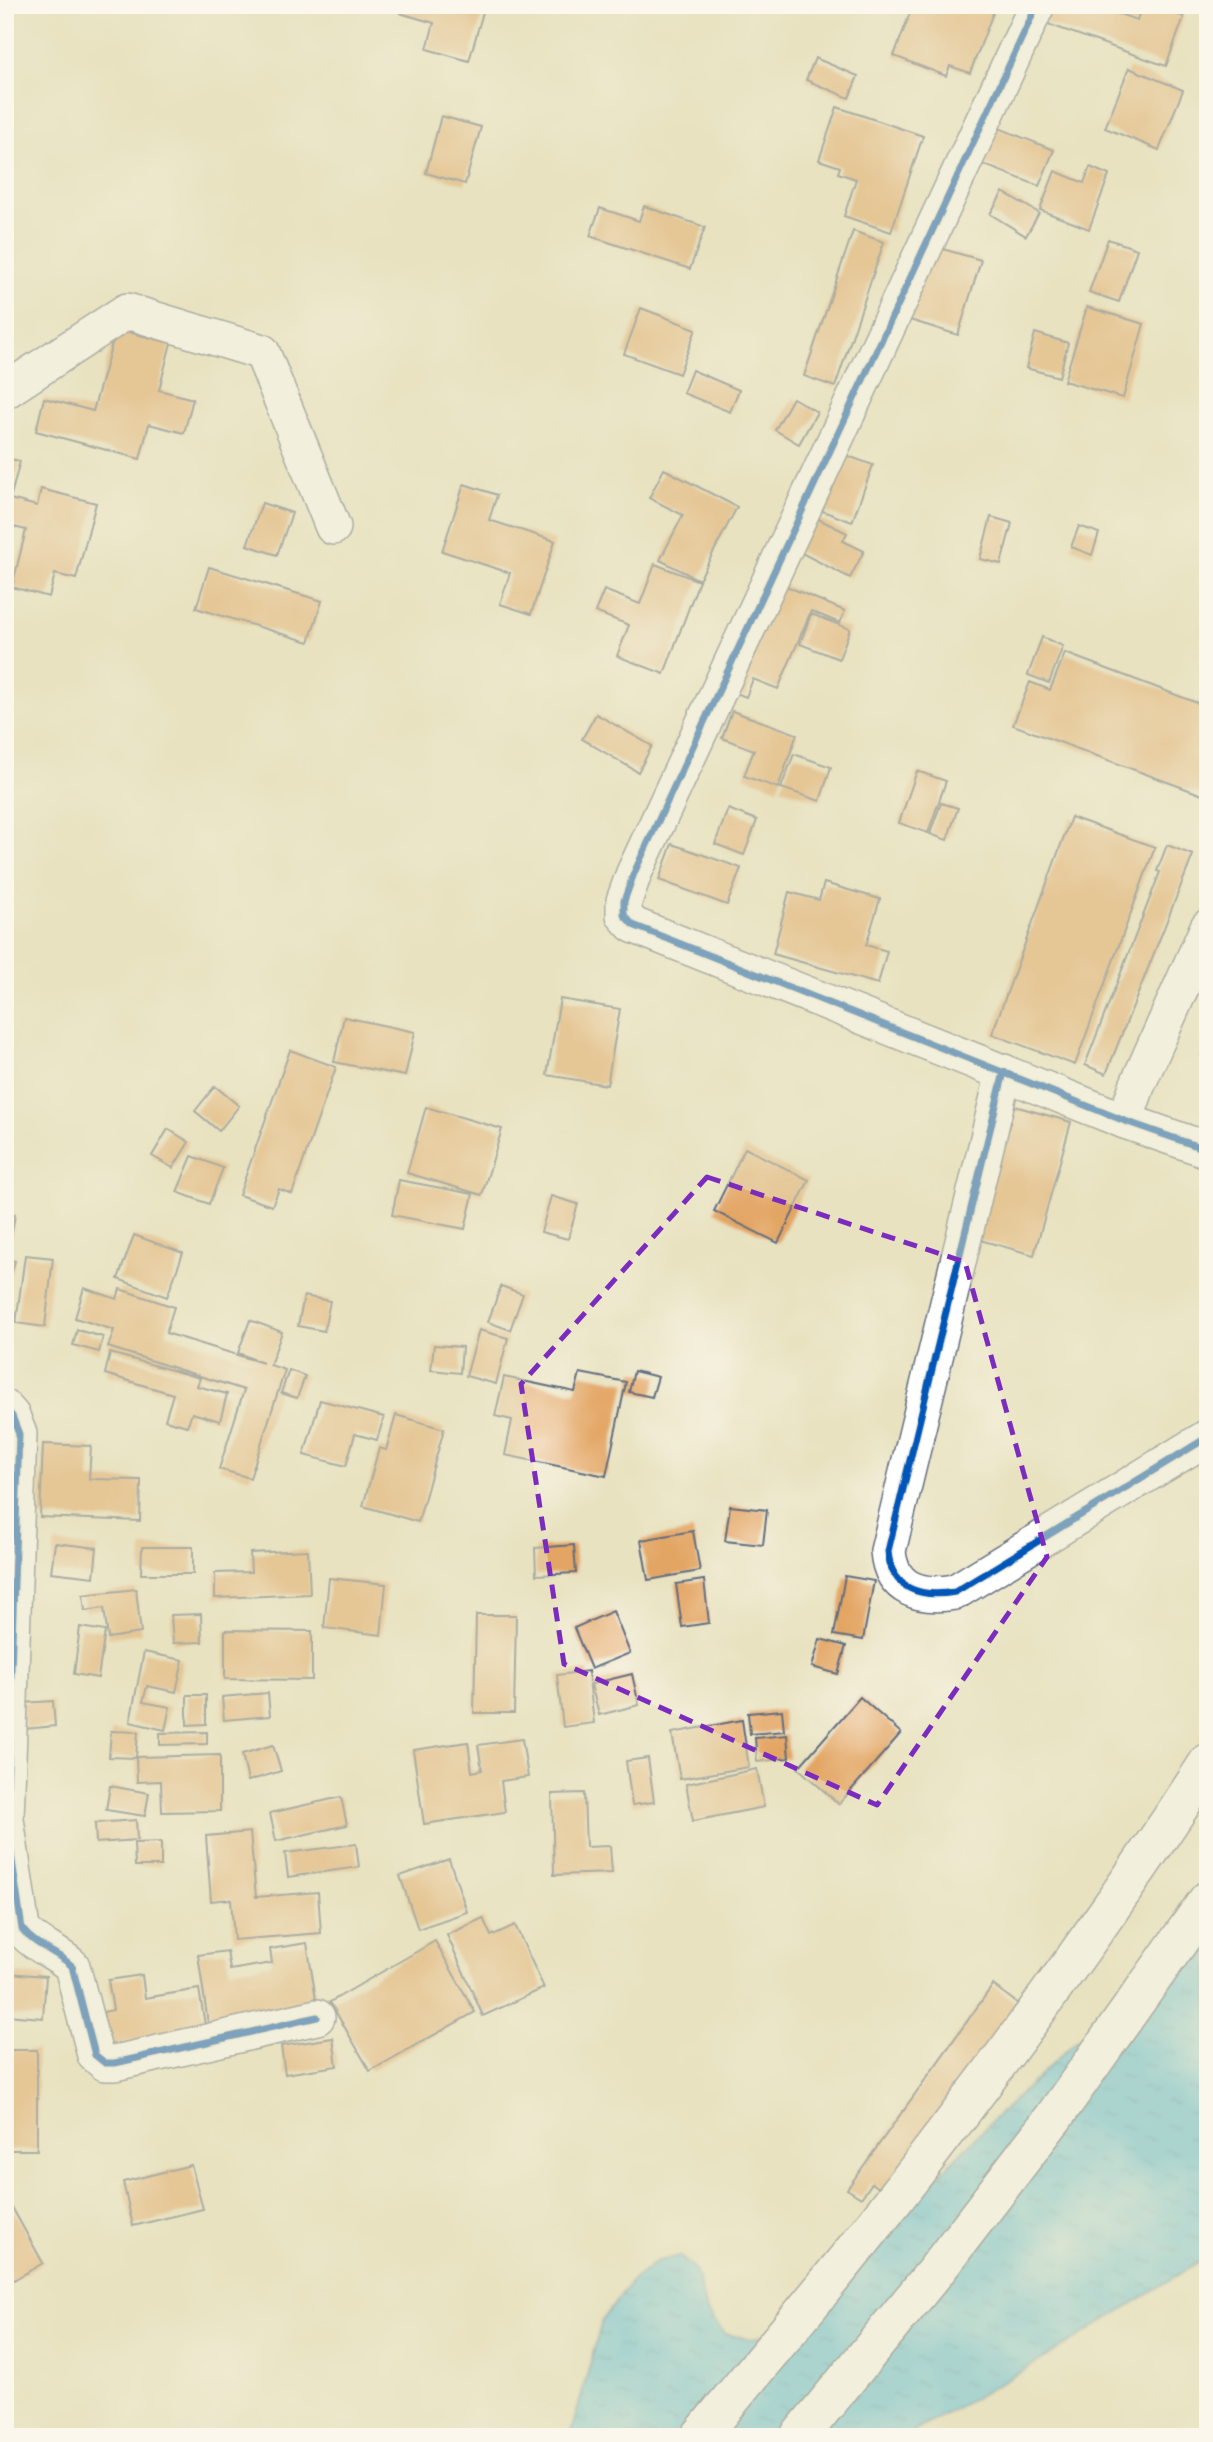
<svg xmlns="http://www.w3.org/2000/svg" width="1213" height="2442" font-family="'Sorts Mill Goudy',serif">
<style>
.water{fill:url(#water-ripples);stroke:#407aa0;stroke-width:2}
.building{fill:#e3a564}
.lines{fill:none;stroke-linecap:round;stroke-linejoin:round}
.street-casing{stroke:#636e80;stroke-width:38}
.primary-casing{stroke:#636e80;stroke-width:41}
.street{stroke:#fff;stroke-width:35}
.primary{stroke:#fff;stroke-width:38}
.cycleway-casing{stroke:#fbf7ec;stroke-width:11}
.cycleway{stroke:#0057b8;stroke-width:7}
.marked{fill:none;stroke:#7b2cbf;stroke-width:5;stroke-dasharray:14 9;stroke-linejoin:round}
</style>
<defs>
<pattern id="water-ripples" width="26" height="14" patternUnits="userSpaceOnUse" patternTransform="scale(1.75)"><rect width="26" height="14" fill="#64c4e2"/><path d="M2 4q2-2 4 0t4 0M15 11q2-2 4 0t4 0" fill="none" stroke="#52a0ba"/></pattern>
</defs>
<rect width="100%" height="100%" fill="#fbf7ec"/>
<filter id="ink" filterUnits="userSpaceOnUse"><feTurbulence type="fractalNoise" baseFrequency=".0143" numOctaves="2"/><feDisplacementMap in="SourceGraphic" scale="14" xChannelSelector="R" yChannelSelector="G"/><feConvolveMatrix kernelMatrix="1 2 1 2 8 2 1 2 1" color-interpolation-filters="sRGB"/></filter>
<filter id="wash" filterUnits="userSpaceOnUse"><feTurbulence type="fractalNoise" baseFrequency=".00686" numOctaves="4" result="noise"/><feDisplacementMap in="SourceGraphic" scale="28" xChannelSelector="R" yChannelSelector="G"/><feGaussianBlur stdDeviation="1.57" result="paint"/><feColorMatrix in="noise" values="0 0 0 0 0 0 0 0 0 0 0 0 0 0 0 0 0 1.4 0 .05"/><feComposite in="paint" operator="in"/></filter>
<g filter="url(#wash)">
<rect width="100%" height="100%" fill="#e8e2c0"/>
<path class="water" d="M1208,1908v348l-158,99 -146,82h-334l32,-116 28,-38 25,-21 24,-6 16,13 11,41 19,24 27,5 19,-6 109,-98 114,-116 114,-108z"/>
<g id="blocks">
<g class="building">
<path d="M402,5h83l-16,56 -42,-12 7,-26 -34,-10z"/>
<path d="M913,5h83l-26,68 -20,-7 -4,10 -52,-20z"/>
<path d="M1051,5h42l44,15 5,-15h10l32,12 -18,49 -121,-43z"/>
<path d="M815,58l43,18 -9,22 -43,-18z"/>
<path d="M1129,68l54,22 -24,60 -54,-22z"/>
<path d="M837,107l86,29 -32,96 -47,-16 12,-37 -18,-6 2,-6 -21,-7z"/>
<path d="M441,116l40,11 -16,57 -39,-11z"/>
<path d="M996,127l58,23 -15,36 -57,-22z"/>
<path d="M1090,167l19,8 -20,54 -49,-19 15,-39 29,12z"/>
<path d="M1003,192l36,21 -13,23 -36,-22z"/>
<path d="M644,206l61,21 -15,42 -100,-33 10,-28 39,13z"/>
<path d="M853,231l31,11 -49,145 -31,-11z"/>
<path d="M1108,239l29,10 -18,53 -30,-10z"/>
<path d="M932,246l49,14 -23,75 -48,-15z"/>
<path d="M1087,307l57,17 -21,74 -59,-17z"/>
<path d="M641,308l55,21 -17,45 -55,-20z"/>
<path d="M116,329l55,14 -12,47 34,9 -9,34 -35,-9 -9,35 -104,-28 8,-33 49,13z"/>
<path d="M1035,333l33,10 -9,34 -33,-9z"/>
<path d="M692,370l47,20 -9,22 -47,-19z"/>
<path d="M793,398l24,14 -18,32 -24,-14z"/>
<path d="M829,449l44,16 -21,57 -43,-16z"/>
<path d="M5,458l15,3 -10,38 27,7 4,-17 55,14 -20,76 -21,-5 -6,23 -37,-10 14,-57 -16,-4 -5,13z"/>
<path d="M664,469l73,38 -38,73 -39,-20 23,-45 -34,-17z"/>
<path d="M464,484l33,11 -8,25 66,21 -24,73 -31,-10 10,-31 -68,-22z"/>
<path d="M262,503l30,10 -15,42 -30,-10z"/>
<path d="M804,512l43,21 -4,8 21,10 -14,27 -62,-32z"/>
<path d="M991,517l21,6 -11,41 -21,-5z"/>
<path d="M1079,526l20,7 -7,22 -21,-8z"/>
<path d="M655,564l44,17 -35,93 -47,-18 12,-31 -34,-13 9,-22 36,14z"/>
<path d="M209,567l113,34 -13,41 -113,-34z"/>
<path d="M772,580l73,31 -5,12 -29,-12 -33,78 -25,-10 -7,18 -20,-8z"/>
<path d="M811,614l39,15 -11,30 -39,-15z"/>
<path d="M1042,637l21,9 -14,37 -21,-8z"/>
<path d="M1065,653l143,54v90l-195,-72 17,-43 20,8z"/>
<path d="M732,711l65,23 -19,54 -34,-12 10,-26 -32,-12z"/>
<path d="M596,714l56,32 -14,26 -56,-33z"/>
<path d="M794,754l37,13 -11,34 -39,-13z"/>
<path d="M917,771l29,10 -18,52 -29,-10z"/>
<path d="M941,803l17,5 -11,32 -17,-6z"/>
<path d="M728,809l29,11 -13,35 -29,-11z"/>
<path d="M1071,817l84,30 -80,218 -83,-31z"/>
<path d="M672,844l69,24 -14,37 -68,-25z"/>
<path d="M1167,845l26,10 -87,219 -21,-9 75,-193 -3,-1z"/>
<path d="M824,883l56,16 -14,46 21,6 -9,33 -105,-30 16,-62 30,8z"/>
<path d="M560,999l60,10 -13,76 -60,-10z"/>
<path d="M344,1017l71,15 -10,44 -71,-14z"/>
<path d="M1208,1036v22l-7,-2z"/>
<path d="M290,1050l46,17 -44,127 -13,-5 -7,17 -33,-11z"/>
<path d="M215,1086l24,20 -20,25 -24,-20z"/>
<path d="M997,1101l74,21 -37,133 -76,-21z"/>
<path d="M426,1107l76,22 -20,66 -75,-22z"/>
<path d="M168,1129l21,13 -16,26 -21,-12z"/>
<path d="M745,1148l64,32 -31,63 -64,-32z"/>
<path d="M192,1156l31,12 -14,36 -32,-12z"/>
<path d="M399,1180l74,14 -8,35 -73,-14z"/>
<path d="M551,1196l27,8 -10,35 -27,-7z"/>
<path d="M5,1212l10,2 -6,36h-4z"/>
<path d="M134,1235l49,18 -16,44 -49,-18z"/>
<path d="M25,1255l28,3 -8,69 -29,-4z"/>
<path d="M5,1258l10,3 -9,32h-1z"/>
<path d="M501,1286l22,8 -13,36 -22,-8z"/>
<path d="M84,1288l33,11 3,-10 54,18 -8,26 97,30 -25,-10 12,-33 32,12 -12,33 15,5 -35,108 -31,-9 25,-79 -136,-43 6,-17 -39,-12z"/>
<path d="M304,1296l26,5 -6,30 -26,-5z"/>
<path d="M77,1330l26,7 -4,15 -26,-7z"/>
<path d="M479,1330l29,8 -12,46 -30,-8z"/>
<path d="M434,1345l28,2 -2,26 -29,-3z"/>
<path d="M110,1353l90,25 -3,8 30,8 -7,27 -28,-8 -5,13 -22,-6 8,-26 -68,-20z"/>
<path d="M289,1370l16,6 -8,22 -16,-5z"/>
<path d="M634,1371l24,6 -6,20 -23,-5z"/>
<path d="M580,1373l46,9 -20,94 -101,-21 7,-35 -17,-4 9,-39 71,15z"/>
<path d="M320,1400l64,17 -7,23 -22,-6 -9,32 -42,-11z"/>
<path d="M396,1415l48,14 -26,93 -55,-16 16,-58 7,2z"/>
<path d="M43,1444l48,2 -2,33 52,1 -1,41 -100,-4z"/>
<path d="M730,1506l37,4 -4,35 -38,-4z"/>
<path d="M693,1531l7,40 -52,9 -7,-40z"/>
<path d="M55,1543l42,5 -3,29 -43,-5z"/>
<path d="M574,1545l2,28 -40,2 -1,-27z"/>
<path d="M142,1547h51v27h-52z"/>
<path d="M308,1550l2,44 -95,4v-25l36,-1 -1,-19z"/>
<path d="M845,1576l29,5 -11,59 -29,-5z"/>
<path d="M329,1578l57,6 -5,51 -57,-7z"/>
<path d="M704,1580l5,43 -27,4 -6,-43z"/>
<path d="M136,1589l5,44 -33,5 -4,-30 -19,3 -2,-16z"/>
<path d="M613,1611l17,42 -39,16 -17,-41z"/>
<path d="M201,1614l1,28 -29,1 -2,-28z"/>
<path d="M476,1615h40l-2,98h-40z"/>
<path d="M80,1627l25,4 -7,47 -24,-4z"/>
<path d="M225,1630l87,1v49l-87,-1z"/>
<path d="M820,1639l26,7 -8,28 -26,-7z"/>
<path d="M144,1652l39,8 -7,32 -29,-6 -4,16 27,5 -5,23 -35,-8z"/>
<path d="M588,1671l6,52 -31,4 -6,-52z"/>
<path d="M632,1674l7,31 -40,10 -8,-31z"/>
<path d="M268,1693l2,23 -46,4 -2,-23z"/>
<path d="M187,1695h19v29l-19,1z"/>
<path d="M860,1697l41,36 -62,71 -41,-36z"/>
<path d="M53,1701l2,25 -30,3 -3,-26z"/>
<path d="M782,1710l2,21 -34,3 -2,-21z"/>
<path d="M742,1720l7,47 -69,12 -8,-46z"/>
<path d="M111,1731l27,1 -2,26 -27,-1z"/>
<path d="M207,1732v12l-47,1v-12z"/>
<path d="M787,1735l2,23 -32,4 -2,-24z"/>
<path d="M522,1739l6,38 -27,4 4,31 -81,12 -11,-74 55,-8 4,30 10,-2 -4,-25z"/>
<path d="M273,1745l8,26 -33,10 -6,-27z"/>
<path d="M220,1755v56l-58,1 -1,-31 -24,1 -1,-25z"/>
<path d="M648,1758l6,44 -22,3 -6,-44z"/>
<path d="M757,1769l7,38 -71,14 -7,-37z"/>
<path d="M110,1786l39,7 -4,23 -39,-6z"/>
<path d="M584,1793l2,54 24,-1 2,27 -58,2 -2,-81z"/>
<path d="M341,1797l6,28 -71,16 -6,-28z"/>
<path d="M136,1820l1,20 -41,3 -1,-20z"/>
<path d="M250,1832l6,65 62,-5 3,41 -87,7 -3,-41 -20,2 -5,-65z"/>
<path d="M161,1842v24h-26l-1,-23z"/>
<path d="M356,1844l3,23 -71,10 -3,-24z"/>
<path d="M449,1859l18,53 -49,17 -18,-53z"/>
<path d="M483,1918l8,18 24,-11 29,63 -61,28 -36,-81z"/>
<path d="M435,1941l40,71 -105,59 -40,-69z"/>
<path d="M307,1943l10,62 -109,18 -10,-68 29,-4 3,19 42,-7 -2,-14z"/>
<path d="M7,1973l39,3 -3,42 -38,-3z"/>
<path d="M142,1975l3,23 54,-9 7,42 -97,14 -6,-33 10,-2 -5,-30z"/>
<path d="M993,1985l32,24 -131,190 -22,-16 -11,15 -14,-9z"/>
<path d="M333,2038l4,28 -52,8 -4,-28z"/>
<rect x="5" y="2050" width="32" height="100"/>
<path d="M191,2165l12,44 -70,17 -10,-44z"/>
<path d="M13,2209l30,54 -38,22v-72z"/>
</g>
</g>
</g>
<g filter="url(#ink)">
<use href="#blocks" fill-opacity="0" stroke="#636e80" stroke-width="2"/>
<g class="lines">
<defs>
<g id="street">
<path d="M1037,5l-403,868 -10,28v14l9,10 492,196 83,29"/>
<path d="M5,391l122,-80 135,41 71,175"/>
<path d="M1004,1072l-116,479c3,39 33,47 67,41l253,-155"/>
<path d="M1125,1121l12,-35 71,-159"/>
<path d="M5,1408l7,8 7,18 -13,385 16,110c13,17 34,22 50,37l23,89 10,8h10l202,-46"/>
</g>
<g id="primary">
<path d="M700,2437c59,-73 121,-144 179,-218 115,-147 227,-298 329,-456"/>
<path d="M799,2437l136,-165 119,-155 154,-217"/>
</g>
</defs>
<use href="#street" class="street-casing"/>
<use href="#primary" class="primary-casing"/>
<use href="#street" class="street"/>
<use href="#primary" class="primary"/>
<defs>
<g id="cycleway">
<path d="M1037,5l-403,868 -10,28v14l9,10 492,196 83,29"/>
<path d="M1004,1072l-116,479c3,39 33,47 67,41l253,-155"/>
<path d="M5,1408l7,8 7,18 -13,385 16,110c13,17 34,22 50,37l23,89 10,8h10l202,-46"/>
</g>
</defs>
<use href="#cycleway" class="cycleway-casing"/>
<use href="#cycleway" class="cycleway"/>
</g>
</g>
<path d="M0 0H1213V2442H0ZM707,1177l258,85 82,295 -170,248 -313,-141 -43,-280z" fill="#e8e2c0" fill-opacity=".55" fill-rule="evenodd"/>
<path class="marked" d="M707,1177l258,85 82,295 -170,248 -313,-141 -43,-280z"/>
<rect width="1213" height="2442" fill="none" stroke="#fbf7ec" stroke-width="28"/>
</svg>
